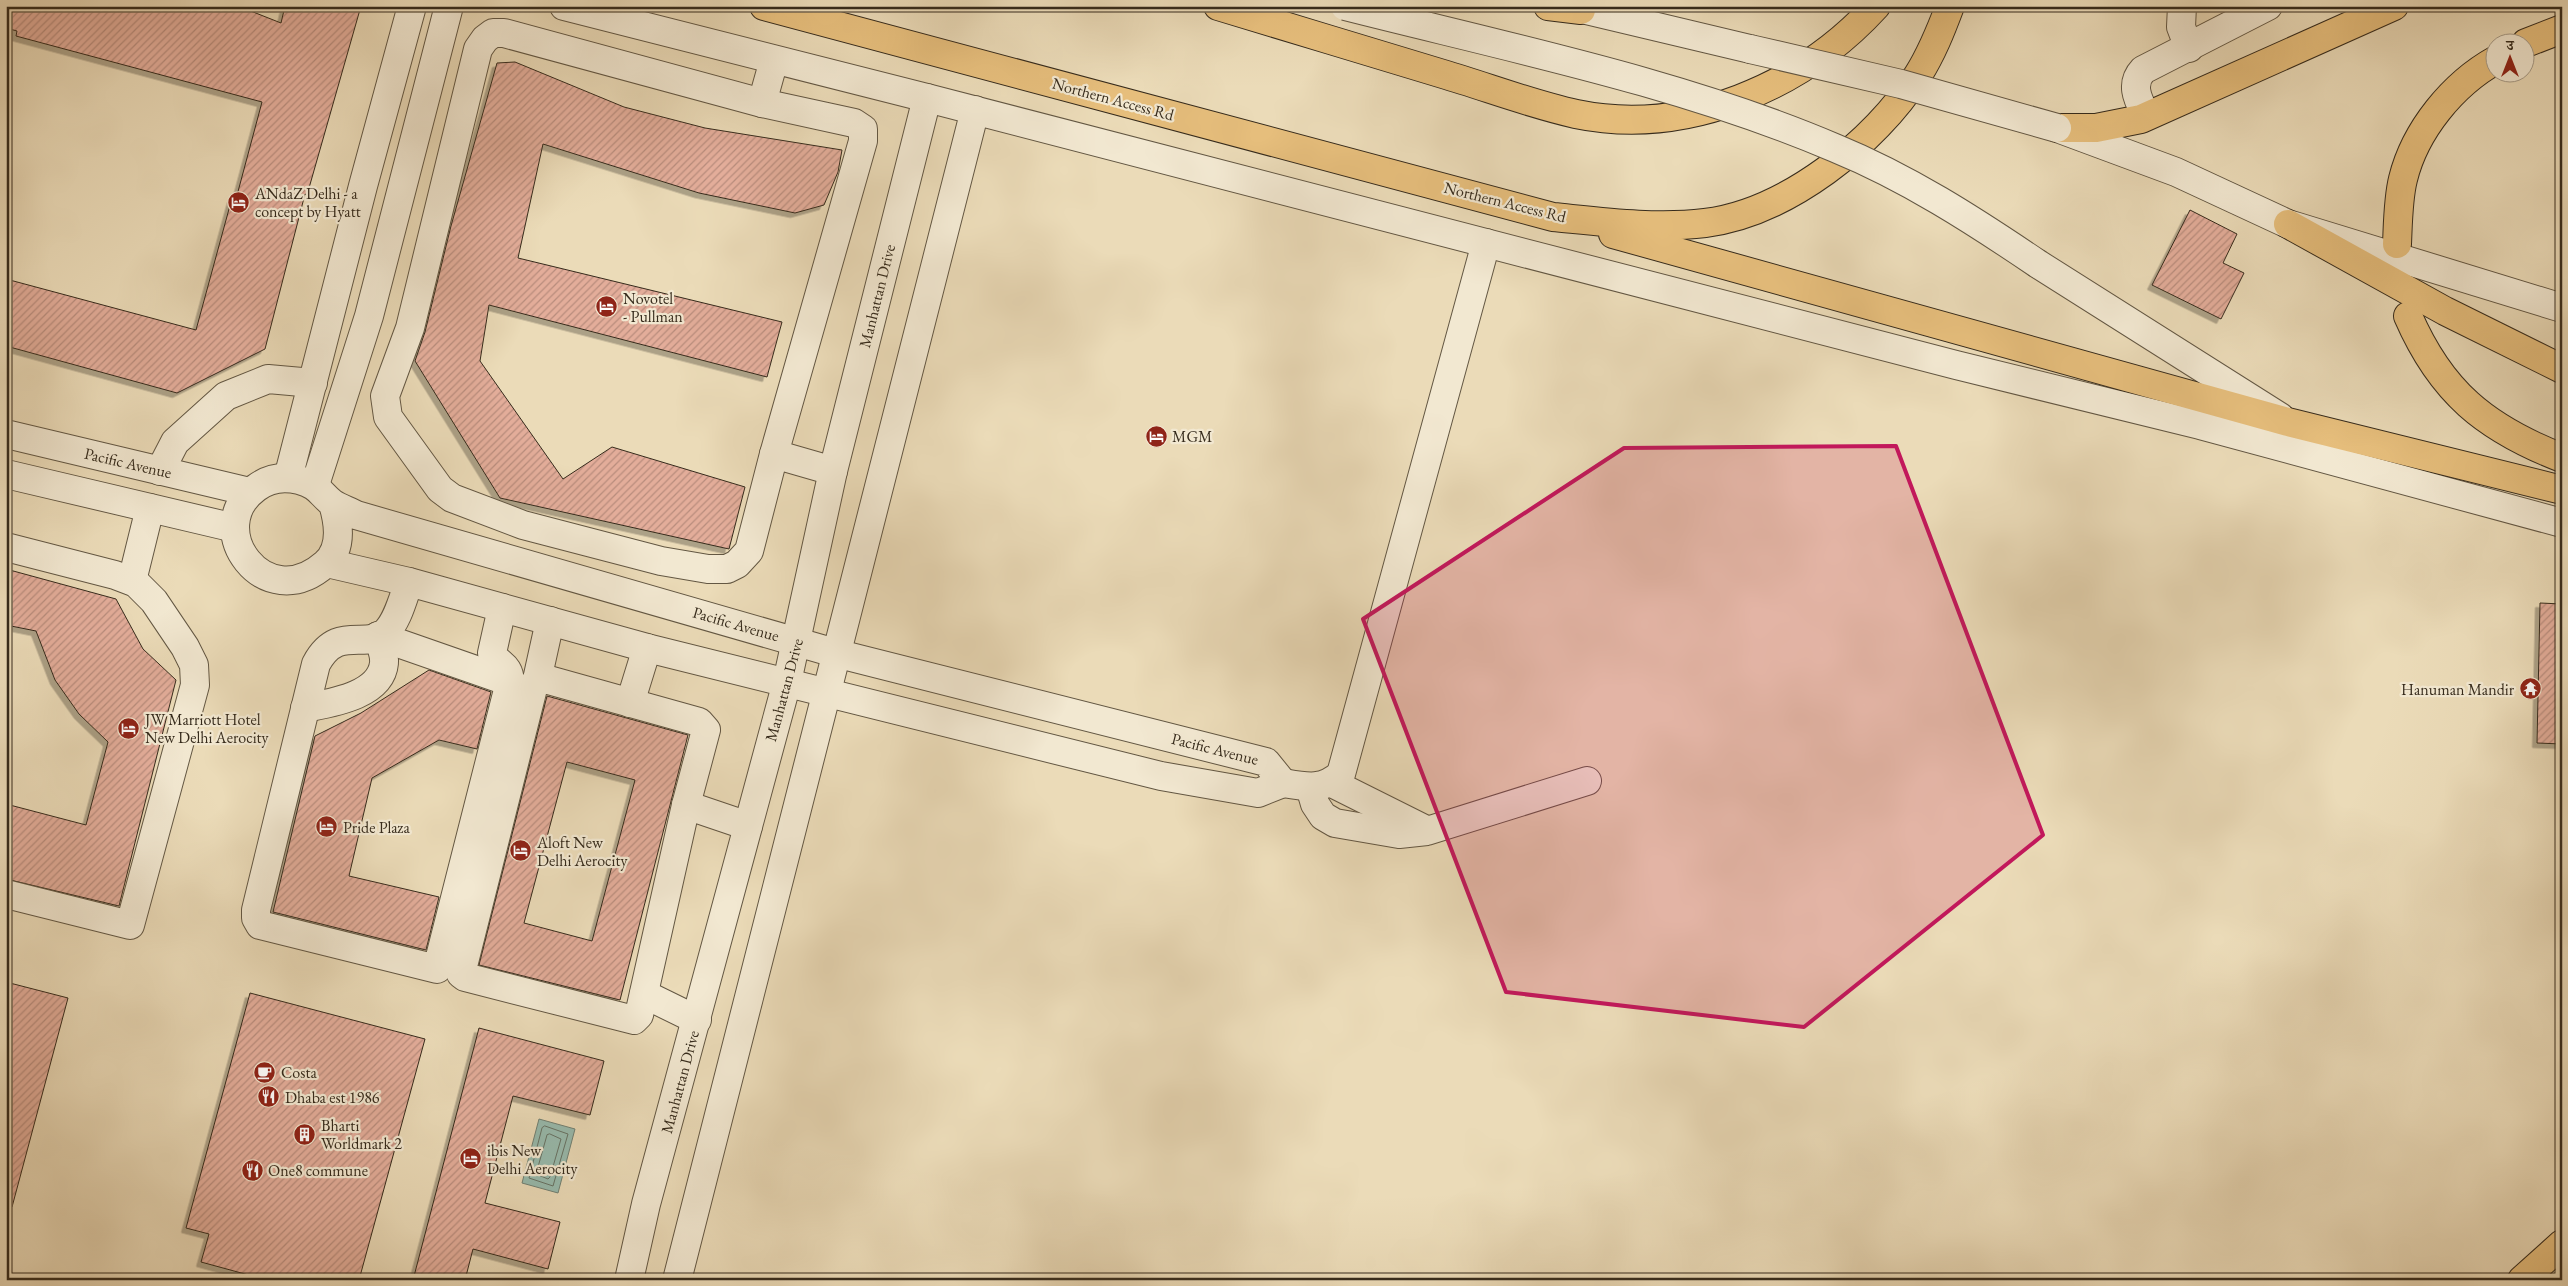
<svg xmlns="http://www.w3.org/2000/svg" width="2568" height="1286" font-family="'EB Garamond','Noto Serif Devanagari',serif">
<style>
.water{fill:#98bbae;stroke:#718174}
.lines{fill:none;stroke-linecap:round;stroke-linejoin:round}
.shore{stroke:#677365;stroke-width:1}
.building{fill:url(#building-hatch);stroke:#362b1c;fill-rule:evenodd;filter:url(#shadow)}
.minor-casing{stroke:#635743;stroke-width:30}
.major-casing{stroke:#362b1c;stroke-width:30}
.minor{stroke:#f2e8d1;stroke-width:28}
.major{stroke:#e6be7c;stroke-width:28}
.minor-bridge-casing{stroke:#635743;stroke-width:30;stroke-linecap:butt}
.minor-bridge{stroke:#f2e8d1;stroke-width:28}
.marked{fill:#c2185b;fill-opacity:0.2;stroke:#c2185b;stroke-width:4;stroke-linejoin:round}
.labels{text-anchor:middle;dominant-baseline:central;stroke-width:4.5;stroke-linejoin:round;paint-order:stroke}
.street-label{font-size:16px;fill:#362b1c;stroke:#f2e8d1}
.poi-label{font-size:16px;fill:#362b1c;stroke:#f2e8d1;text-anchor:start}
</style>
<defs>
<pattern id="building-hatch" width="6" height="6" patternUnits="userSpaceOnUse" patternTransform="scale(1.25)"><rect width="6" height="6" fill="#e3ad9a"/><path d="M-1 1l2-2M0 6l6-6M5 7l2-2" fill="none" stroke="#b98d7d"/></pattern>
<filter id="shadow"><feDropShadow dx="-4.5" dy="4.5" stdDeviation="0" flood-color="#0004"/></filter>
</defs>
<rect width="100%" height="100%" fill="#ebdbb8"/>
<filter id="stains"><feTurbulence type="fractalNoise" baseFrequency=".004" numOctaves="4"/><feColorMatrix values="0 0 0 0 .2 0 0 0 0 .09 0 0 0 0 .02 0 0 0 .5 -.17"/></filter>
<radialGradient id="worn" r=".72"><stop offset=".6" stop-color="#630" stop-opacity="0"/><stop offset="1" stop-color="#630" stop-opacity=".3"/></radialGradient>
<path class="water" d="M539,1119l36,10 -17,64 -36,-10z"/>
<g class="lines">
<g class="shore">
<path d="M545,1126l23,8 -15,52 -24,-8 13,-50z"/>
<path d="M550,1134l11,5 -11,38 -2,2 -12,-5 11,-39z"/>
</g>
</g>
<g class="building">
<path d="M6,6h232l43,17 4,-17h76l-54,189 -2,-1 -40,155 -88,44 -171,-47v-67l190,51 36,-132 4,1 26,-97 -246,-66 1,-5 -11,-3z"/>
<path d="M515,62l109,45 81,21 137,22 -4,22 -14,33 -29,8 -96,-20 -156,-49 -25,114 264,64 -15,55 -278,-72 -9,56 83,118 49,-32 133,40 -16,62 -229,-51 -85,-137 10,-29 26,-106 46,-163z"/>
<path d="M2190,210l47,24 -14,29 21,10 -23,46 -69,-34z"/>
<path d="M6,569l110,30 27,50 33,31 -57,226 -113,-27v-75l80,21 22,-83 -29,-28 -24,-34 -19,-49 -30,-6z"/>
<path d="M2540,603l22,1v140l-25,-1z"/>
<path d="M429,670l62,22 -14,57 -38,-9 -67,38 -23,98 90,21 -13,53 -153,-38 42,-176 46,-23z"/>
<path d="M547,696l141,39 -68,265 -141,-35zM567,762l68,18 -43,161 -68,-18z"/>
<path d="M6,982l62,16 -56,209h-6z"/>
<path d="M250,993l175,46 -66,241h-92l-66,-18 8,-28 -23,-6z"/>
<path d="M479,1028l125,33 -14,54 -77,-19 -28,107 75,19 -12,47 -75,-20 -8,31h-52z"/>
</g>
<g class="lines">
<defs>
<g id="minor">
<path d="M564,6l363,92 1029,267 244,60 362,98"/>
<path d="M1569,6l181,43"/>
<path d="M2182,6l-1,21 8,21"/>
<path d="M493,33h11l258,70 92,20 9,6v12l-89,313 -25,97 -12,13 -10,5h-19l-47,-8 -138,-36 -71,-27 -12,-9 -52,-72 -3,-21 25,-68 68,-279 7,-10z"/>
<path d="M762,103l12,-43"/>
<path d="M2146,116c-7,-15 -17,-31 -3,-46l125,-64"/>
<path d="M2060,129l116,43 112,52 274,84"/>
<path d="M2038,264l242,153"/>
<path d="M6,434l244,58"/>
<path d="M774,454l59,17"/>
<path d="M160,471l15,-29 51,-46 42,-17 45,4"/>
<path d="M6,474l229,54"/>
<path d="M288,478l75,-292 49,-180"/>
<path d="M315,485l54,-169 80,-310"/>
<path d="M333,504c6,20 10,45 -8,60 -60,53 -124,-36 -69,-76 13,-10 27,-12 43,-8 19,5 20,12 33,23 7,5 17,8 24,12l479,138 431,109 17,21"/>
<path d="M6,547l109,28 21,8 18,18 31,46 9,18 1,20 -65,240 -124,-31"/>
<path d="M327,563l82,19 238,66 514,128 97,17 25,-10"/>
<path d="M132,581l18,-73"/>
<path d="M409,582c-6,16 -11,38 -23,50 -20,19 -48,-9 -70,32l-60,246v8l4,7 177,44 73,-287c-1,-19 -12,-16 -18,-29l10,-45"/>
<path d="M378,636l132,46"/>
<path d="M545,679l154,43 7,8 -20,75 -47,210 -5,5 -169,-43 -4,-3 73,-290 3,-4z"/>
<path d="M537,680l13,-59"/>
<path d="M630,703l17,-55"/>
<path d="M305,708c25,-5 76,-12 79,-45 1,-8 -4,-19 -6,-27"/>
<path d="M1283,783c23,4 40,8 58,-9l145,-531"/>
<path d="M1332,783l94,47"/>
<path d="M1310,787l5,17 8,12 12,7 64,11 28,-3 160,-50"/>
<path d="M686,805l62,21"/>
<path d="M644,994l53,26"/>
<path d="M629,1280l17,-76 141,-522 46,-211 94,-373"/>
<path d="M677,1280l298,-1170"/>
</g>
<g id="major">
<path d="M764,6l789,211c50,5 102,12 152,6 81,-10 170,-80 213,-148 14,-22 23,-45 32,-69"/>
<path d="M1218,6c75,23 150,45 225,68 44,13 88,30 133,40 110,23 226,-27 300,-108"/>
<path d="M1548,6l33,4"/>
<path d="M2526,43l36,-14"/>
<path d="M2057,128h39l45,-9 253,-113"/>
<path d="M2288,224l157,87 117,58"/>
<path d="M1613,234l675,188 274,68"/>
<path d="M2397,244c1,-21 1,-45 6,-65 12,-49 50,-95 93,-119"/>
<path d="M2408,316c33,76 77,112 154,142"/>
<path d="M2522,1280l40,-36"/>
</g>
</defs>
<use href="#minor" class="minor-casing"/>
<use href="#major" class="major-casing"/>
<use href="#minor" class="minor"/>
<use href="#major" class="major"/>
<defs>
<g id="minor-bridge">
<path d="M1345,6c161,41 338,77 490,142 73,30 138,72 203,116"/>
<path d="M1750,49l151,35 156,44"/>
</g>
</defs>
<use href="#minor-bridge" class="minor-bridge-casing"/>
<use href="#minor-bridge" class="minor-bridge"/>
</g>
<path class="marked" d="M1896,446l147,389 -239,192 -298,-35 -143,-373 261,-171z"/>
<defs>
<symbol id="hotel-disc" viewBox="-11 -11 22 22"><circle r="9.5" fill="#8f2418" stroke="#f2e8d1"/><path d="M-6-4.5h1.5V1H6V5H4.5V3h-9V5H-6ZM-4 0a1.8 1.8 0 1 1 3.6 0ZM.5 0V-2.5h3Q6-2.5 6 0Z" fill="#fff"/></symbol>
<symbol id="temple-disc" viewBox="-11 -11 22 22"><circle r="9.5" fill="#8f2418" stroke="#f2e8d1"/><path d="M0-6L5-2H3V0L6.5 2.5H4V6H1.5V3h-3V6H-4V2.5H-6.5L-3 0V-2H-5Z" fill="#fff"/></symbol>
<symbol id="cafe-disc" viewBox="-11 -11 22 22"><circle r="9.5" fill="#8f2418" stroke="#f2e8d1"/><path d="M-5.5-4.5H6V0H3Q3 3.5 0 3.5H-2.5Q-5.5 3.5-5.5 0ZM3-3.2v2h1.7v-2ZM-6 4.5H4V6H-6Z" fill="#fff"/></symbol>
<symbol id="restaurant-disc" viewBox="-11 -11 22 22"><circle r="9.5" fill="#8f2418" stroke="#f2e8d1"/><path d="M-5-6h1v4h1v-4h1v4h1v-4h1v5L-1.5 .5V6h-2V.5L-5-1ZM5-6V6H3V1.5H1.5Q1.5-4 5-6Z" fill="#fff"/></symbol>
<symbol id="building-disc" viewBox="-11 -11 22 22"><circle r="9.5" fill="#8f2418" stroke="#f2e8d1"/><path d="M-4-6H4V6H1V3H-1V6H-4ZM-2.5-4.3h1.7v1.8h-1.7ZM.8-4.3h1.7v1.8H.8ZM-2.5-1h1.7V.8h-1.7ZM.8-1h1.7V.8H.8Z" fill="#fff"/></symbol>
</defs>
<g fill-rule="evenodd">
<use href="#hotel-disc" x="226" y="190" width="25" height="25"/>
<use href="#hotel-disc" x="594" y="294" width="25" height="25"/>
<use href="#hotel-disc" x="1144" y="424" width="25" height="25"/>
<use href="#temple-disc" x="2518" y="676" width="25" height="25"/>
<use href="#hotel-disc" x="116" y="716" width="25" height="25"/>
<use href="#hotel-disc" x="314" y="814" width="25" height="25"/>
<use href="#hotel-disc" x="508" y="838" width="25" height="25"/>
<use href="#cafe-disc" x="252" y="1060" width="25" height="25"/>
<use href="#restaurant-disc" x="256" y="1084" width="25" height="25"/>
<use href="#building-disc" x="292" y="1122" width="25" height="25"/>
<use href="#hotel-disc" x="458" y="1146" width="25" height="25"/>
<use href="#restaurant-disc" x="240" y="1158" width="25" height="25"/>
</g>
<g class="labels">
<g class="street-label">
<text transform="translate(1113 99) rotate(15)">Northern Access Rd</text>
<text transform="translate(1505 202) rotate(14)">Northern Access Rd</text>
<text transform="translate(877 296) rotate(-76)">Manhattan Drive</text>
<text transform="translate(128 463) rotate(13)">Pacific Avenue</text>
<text transform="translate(736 624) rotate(16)">Pacific Avenue</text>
<text transform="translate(784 690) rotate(-75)">Manhattan Drive</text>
<text transform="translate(1215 749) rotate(14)">Pacific Avenue</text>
<text transform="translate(680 1082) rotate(-75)">Manhattan Drive</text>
</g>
<g class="poi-label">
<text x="255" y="193">ANdaZ Delhi - a<tspan x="255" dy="18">concept by Hyatt</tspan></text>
<text x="623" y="298">Novotel<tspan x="623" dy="18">- Pullman</tspan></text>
<text x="1172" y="436">MGM</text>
<text x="2514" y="689" text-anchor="end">Hanuman Mandir</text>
<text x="145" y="719">JW Marriott Hotel<tspan x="145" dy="18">New Delhi Aerocity</tspan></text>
<text x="343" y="827">Pride Plaza</text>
<text x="537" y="842">Aloft New<tspan x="537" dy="18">Delhi Aerocity</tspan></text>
<text x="281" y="1072">Costa</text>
<text x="285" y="1097">Dhaba est 1986</text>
<text x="321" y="1125">Bharti<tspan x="321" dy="18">Worldmark 2</tspan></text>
<text x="487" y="1150">ibis New<tspan x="487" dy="18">Delhi Aerocity</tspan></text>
<text x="268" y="1170">One8 commune</text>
</g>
</g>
<rect width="2568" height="1286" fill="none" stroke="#ebdbb8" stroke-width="25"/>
<rect x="8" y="8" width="2553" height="1271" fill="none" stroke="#362b1c" stroke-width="2.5"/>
<rect x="12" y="12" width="2543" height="1261" fill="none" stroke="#362b1c"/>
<g transform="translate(2510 58)"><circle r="24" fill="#f2e8d1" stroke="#a79c89"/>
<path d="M0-4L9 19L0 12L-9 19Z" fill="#8f2418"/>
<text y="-8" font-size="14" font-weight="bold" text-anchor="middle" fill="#362b1c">उ</text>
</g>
<rect width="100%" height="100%" filter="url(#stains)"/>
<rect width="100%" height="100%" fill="url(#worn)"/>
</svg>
